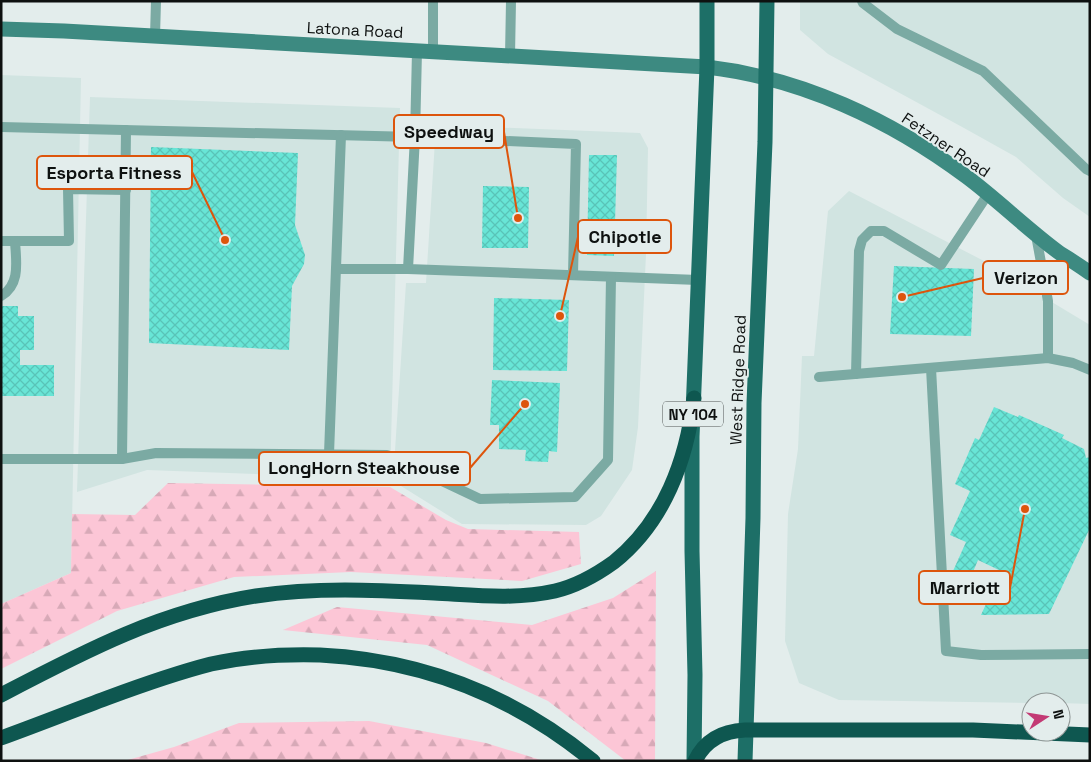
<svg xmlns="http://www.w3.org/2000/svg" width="1091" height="762" font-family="'Space Grotesk',sans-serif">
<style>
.built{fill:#d1e4e1}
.forest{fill:url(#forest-firs)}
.building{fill:url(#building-cross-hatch)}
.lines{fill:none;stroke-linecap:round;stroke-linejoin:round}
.lane{stroke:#7baaa3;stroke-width:10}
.secondary{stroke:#3d8a81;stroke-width:15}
.primary{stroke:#1d6f67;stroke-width:15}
.highway{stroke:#0e5750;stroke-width:15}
.labels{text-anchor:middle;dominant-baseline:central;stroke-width:4;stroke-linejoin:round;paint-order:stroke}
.shield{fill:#e3edec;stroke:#4e5352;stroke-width:1}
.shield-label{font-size:15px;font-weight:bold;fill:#0e1110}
.street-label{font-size:16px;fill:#0e1110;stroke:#e3edec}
.leader{fill:none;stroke:#dd550c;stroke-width:2}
.callout-dot{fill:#dd550c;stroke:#e3edec;stroke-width:2}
.callout{fill:#e3edec;stroke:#dd550c;stroke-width:2}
.callout-label{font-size:18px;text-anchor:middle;font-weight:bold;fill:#0e1110}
</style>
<defs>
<pattern id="forest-firs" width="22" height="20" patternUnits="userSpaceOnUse" patternTransform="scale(1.25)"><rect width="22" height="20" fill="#fcc6d6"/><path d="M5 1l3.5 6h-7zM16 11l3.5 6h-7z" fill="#d7a9b7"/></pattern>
<pattern id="building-cross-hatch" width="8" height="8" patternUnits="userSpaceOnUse" patternTransform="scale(1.25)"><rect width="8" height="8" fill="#68e5d6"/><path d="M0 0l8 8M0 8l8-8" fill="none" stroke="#59c3b7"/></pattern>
</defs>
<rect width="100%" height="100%" fill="#e3edec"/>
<g class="built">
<path d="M800,1h290v216l-27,-19 -47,-41 -52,-29 -136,-74 -28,-24z"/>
<path d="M1,75l80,3 -10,495 -70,31z"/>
<path d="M90,97l310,11 -10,371 -243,-9 -70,22z"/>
<path d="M436,125l204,8 8,15 -2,106 -8,173 -6,43 -31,46 -15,9 -124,-1 -69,-43 13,-198h20z"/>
<path d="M849,191l133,69 108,65v379l-29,-1v-1l-30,1 -192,-3 -40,-17 -14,-42 3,-127 10,-65 4,-93h12l14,-145z"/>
</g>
<g class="forest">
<path d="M168,483l222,4 56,33 22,9 111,3 2,32 -59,17 -171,-9 -117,5 -117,34 -116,58v-65l70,-31 1,-59 63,1z"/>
<path d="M656,571l-1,190h-29l-78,-60 -121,-56 -144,-15 54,-23 195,18 81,-27z"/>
<path d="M369,721l117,22 58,18h-420l50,-14 65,-24z"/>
</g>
<g class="building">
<path d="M151,147l147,6 -3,72 10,30 -1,9 -12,22 -3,64 -140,-7z"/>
<path d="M589,155h28l-3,101 -27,-1z"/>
<path d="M483,186l46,1 -1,61h-46z"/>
<path d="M894,266l80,3 -3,67 -81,-2z"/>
<path d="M494,298l75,2 -2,71 -74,-1z"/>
<path d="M1,306h17v10h16v34h-14v15h34v31h-53z"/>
<path d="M492,380l68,3 -3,69 -8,-1 -1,11 -23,-1 1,-11 -27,-1v-24h-9z"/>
<path d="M994,407l24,10 1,-2 45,20 -2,3 22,11 2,9 4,-1v71l-41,86 -68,1 20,-44 -23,-11 -8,19 -17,-8 13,-29 -16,-7 20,-44 -15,-7 20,-46 4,2z"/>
</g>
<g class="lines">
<g class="lane">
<path d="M433,1v51"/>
<path d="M862,1l1,2 34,26 86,42 103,98 4,2"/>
<path d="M155,36l1,-35"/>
<path d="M417,51l-2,86 -7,132 290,11"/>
<path d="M510,56l1,-55"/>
<path d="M1,127l414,10 161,7 -3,131"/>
<path d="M1036,235l12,66v57"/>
<path d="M1,241h68l-1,-52 58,1"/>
<path d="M336,269h72"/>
<path d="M1,296c20,-12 15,-35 14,-55"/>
<path d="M931,368l15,283 35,4 109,-1"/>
<path d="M856,374l3,-123 3,-11 9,-9h13l57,34 47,-71"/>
<path d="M819,377l229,-19 25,5 17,7"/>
<path d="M329,454l12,-319"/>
<path d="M1,459h121l34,-6 231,2 93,44 95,-2 33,-37 3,-183"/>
<path d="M122,459l4,-329"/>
</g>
<path class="secondary" d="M1,29l63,2 643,36c94,11 184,53 260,110 32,24 61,53 94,77 10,6 19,12 29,19"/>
<g class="primary">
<path d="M694,761l1,-86 -3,-124v-114l15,-370v-66"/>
<path d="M745,761l8,-243 1,-115 11,-261 2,-141"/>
</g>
<g class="highway">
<path d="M1,695c84,-44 160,-84 255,-99 59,-9 119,-6 178,-3 40,2 81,7 121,-2 21,-5 41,-16 59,-29 50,-40 73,-102 80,-164"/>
<path d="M1,738c36,-13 71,-27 106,-40 35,-13 69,-25 104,-34 36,-8 73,-10 109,-9 102,5 194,41 273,106"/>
<path d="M695,761c10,-21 28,-30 50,-31h228l117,5"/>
</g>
</g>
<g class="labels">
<rect class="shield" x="663" y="401.5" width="60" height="25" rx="4"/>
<g class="shield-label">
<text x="693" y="414">NY 104</text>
</g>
<g class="street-label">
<text transform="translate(355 30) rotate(3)">Latona Road</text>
<text transform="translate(946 145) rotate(34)">Fetzner Road</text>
<text transform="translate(738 380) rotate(-88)">West Ridge Road</text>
</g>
</g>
<path class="leader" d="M518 218L504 132M225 240L192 172M560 316L578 237M902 297L983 278M525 404L470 468M1025 509L1010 588"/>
<g class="callout-dot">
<circle cx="518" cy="218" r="5"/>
<circle cx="225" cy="240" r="5"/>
<circle cx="560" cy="316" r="5"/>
<circle cx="902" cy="297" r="5"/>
<circle cx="525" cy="404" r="5"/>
<circle cx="1025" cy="509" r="5"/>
</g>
<g class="callout">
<rect x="394" y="115" width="110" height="33" rx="5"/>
<rect x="37" y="156" width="155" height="33" rx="5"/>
<rect x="578" y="220" width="93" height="33" rx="5"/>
<rect x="983" y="261" width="85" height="33" rx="5"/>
<rect x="259" y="452" width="211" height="33" rx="5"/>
<rect x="919" y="571" width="91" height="33" rx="5"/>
</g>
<g class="callout-label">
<text x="449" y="138">Speedway</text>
<text x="114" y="179">Esporta Fitness</text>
<text x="625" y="243">Chipotle</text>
<text x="1026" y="284">Verizon</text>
<text x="364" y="474">LongHorn Steakhouse</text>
<text x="965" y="594">Marriott</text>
</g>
<rect width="1091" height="762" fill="none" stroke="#0e1110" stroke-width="5"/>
<g transform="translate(1046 717) rotate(78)"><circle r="24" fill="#e3edec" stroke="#8e9594"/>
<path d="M0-4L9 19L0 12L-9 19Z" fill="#c33a74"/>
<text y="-8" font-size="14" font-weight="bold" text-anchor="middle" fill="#0e1110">N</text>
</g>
</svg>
